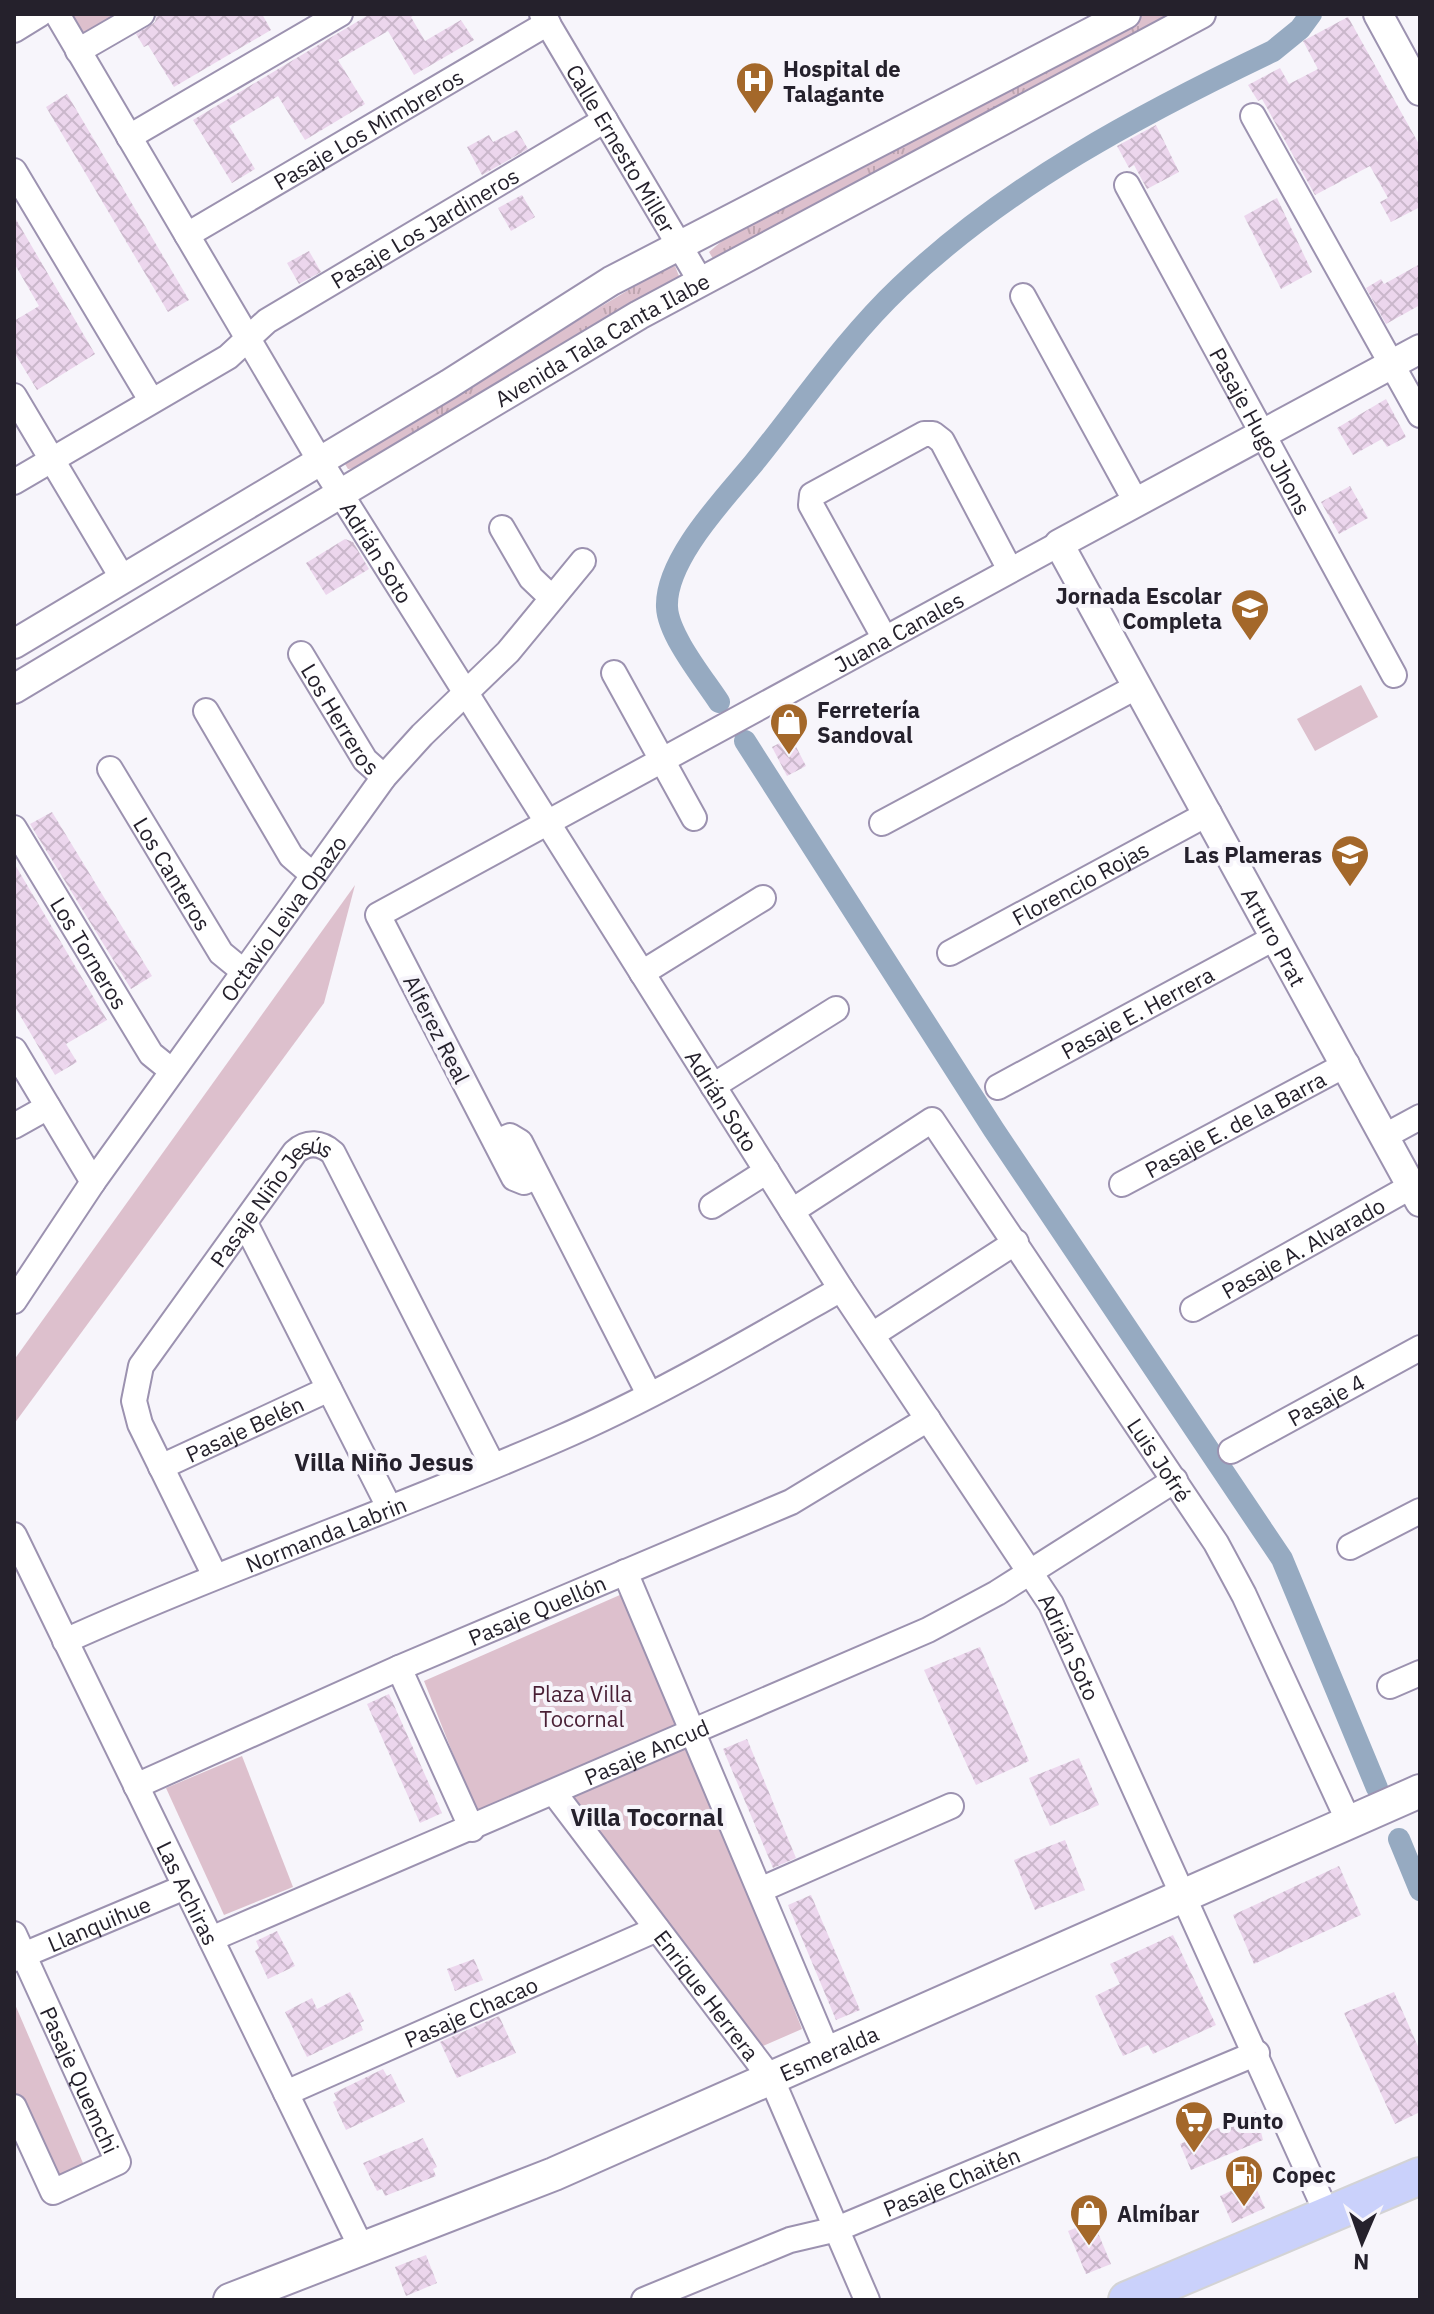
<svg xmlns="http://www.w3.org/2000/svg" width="1434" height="2314" font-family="'IBM Plex Sans',sans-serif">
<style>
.grass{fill:url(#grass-tufts)}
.green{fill:#ddc0cd}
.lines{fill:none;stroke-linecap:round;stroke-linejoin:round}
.canal{stroke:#96aac1;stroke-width:22}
.building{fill:url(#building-cross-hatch)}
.minor-casing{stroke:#9c92b0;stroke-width:28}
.tertiary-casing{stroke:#9c92b0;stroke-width:32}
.secondary-casing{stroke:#9c92b0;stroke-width:36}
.primary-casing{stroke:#d3d3d5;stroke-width:40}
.minor{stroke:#fff;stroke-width:24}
.tertiary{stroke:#fff;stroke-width:28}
.secondary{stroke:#fff;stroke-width:32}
.primary{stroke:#cad1fb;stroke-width:36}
.labels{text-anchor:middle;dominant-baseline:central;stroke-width:8;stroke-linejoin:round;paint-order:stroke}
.poi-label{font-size:22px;font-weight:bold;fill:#25212c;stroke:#f7f5fb;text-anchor:start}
.street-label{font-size:22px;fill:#25212c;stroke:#f7f5fb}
.park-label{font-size:22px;fill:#491f35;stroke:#f7f5fb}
.neighbourhood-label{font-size:24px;font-weight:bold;fill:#25212c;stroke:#f7f5fb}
</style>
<defs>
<pattern id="grass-tufts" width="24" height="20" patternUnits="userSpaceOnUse" patternTransform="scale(2)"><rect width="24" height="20" fill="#ddc0cd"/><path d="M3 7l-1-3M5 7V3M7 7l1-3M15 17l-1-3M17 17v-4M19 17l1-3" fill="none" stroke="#bea5b0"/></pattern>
<pattern id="building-cross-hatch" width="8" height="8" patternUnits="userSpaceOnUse" patternTransform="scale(2)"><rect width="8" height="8" fill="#ecd6ed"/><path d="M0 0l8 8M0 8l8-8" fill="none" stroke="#cab7cb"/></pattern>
</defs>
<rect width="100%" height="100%" fill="#f7f5fb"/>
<g class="grass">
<path d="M1145,14h41l-471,248 -6,-10 14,-12z"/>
<path d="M675,266l4,10 -4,6 -317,186 -10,1 -3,-5 4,-6 316,-190z"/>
</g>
<g class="green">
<path d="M73,14h52l-31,18 -12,1z"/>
<path d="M1361,685l17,32 -63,34 -18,-32z"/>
<path d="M355,885l-31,118 -310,421v-64z"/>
<path d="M629,1591l173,438 -39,17 -210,-260 -75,31 -54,-136z"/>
<path d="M242,1756l51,131 -69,28 -58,-127z"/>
<path d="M14,2002l72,168 -25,22 -47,-97z"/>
</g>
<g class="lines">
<g class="canal">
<path d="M719,702c-15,-23 -51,-67 -52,-95 -2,-47 57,-108 86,-143 47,-58 93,-126 147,-177 107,-102 241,-173 373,-236l27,-22 11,-15"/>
<path d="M745,741l249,389 288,429 95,229"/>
<path d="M1399,1839l21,51"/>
</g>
</g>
<g class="building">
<path d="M157,14h105l9,16 -97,57 -26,-42 -4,2 -8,-13 19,-12z"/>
<path d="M370,14h46l-5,3 14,24 36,-21 13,20 -60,35 -26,-44 -50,29 27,44 -60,36 -27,-44 -49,30 26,43 -23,14 -39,-63z"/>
<path d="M1348,17l72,129v61l-29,15 -11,-20 8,-4 -18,-32 -55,29 -53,-96 -4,2 -10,-16 32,-17 9,16 29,-15 -15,-28z"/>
<path d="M67,94l122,206 -21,12 -122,-205z"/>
<path d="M1156,125l23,47 -32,17 -13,-24 -5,3 -12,-22z"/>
<path d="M517,130l11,19 -46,26 -15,-28 22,-12 4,7z"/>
<path d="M522,195l13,22 -24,14 -13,-23z"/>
<path d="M1277,198l35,74 -31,17 -37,-73z"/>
<path d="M14,216l81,138 -58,36 -23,-38v-31l25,-15 -25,-43z"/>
<path d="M309,251l12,21 -22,12 -12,-21z"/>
<path d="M1420,264v41l-34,19 -20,-36 15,-9 3,5z"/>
<path d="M1386,399l20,38 -19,10 -5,-8 -29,16 -16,-27z"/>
<path d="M1350,486l18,32 -29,16 -18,-32z"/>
<path d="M345,539l8,3 16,27 -43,26 -20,-32z"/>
<path d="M791,737l15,29 -19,10 -15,-29z"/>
<path d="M52,812l100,164 -21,13 -101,-165z"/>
<path d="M14,863l93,157 -41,24 11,18 -22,13 -41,-70z"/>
<path d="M980,1647l49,114 -53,24 -52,-115z"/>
<path d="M389,1694l53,119 -22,10 -53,-119z"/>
<path d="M747,1739l49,119 -23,10 -50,-119z"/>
<path d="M1079,1758l20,47 -49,21 -21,-48z"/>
<path d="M1065,1840l20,50 -50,20 -21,-50z"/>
<path d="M1339,1866l22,49 -107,49 -21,-49z"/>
<path d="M811,1895l49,115 -24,10 -48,-115z"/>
<path d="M277,1931l18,35 -27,13 -13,-28 4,-3 -3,-7z"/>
<path d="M1173,1935l43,90 -63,29 -5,-9 -25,11 -28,-60 25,-12 -10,-20z"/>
<path d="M474,1959l9,21 -28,11 -8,-22z"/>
<path d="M350,1992l14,29 -4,2 3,7 -56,27 -22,-45 27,-14 5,11z"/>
<path d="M1394,1992l26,59v61l-25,12 -51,-111z"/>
<path d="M499,2016l17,37 -59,25 -17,-36z"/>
<path d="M383,2069l4,7 4,-2 14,28 -59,28 -13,-28 4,-2 -3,-7z"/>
<path d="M1256,2112l7,28 -72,30 -11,-26z"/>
<path d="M423,2138l14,29 -4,2 3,7 -51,20 -3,-7 -5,2 -14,-28z"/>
<path d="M1253,2181l12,27 -33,15 -12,-27z"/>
<path d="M1093,2221l18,43 -25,10 -18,-43z"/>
<path d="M426,2255l11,28 -31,13 -11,-29z"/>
</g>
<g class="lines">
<defs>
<g id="minor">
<path id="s1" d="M57,14l263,447 521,828 210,315 277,612"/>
<path id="s2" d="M542,14l159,268"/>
<path d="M14,30l26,-16"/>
<path d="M78,51l64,-37"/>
<path d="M1253,116l167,299"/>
<path d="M129,137l211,-123"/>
<path d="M14,171l137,229"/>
<path id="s3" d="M1127,185l267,490"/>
<path id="s4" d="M187,235l361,-212"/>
<path d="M1023,296l113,206"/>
<path d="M14,396l109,183"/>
<path id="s5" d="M14,482l214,-125 39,-36 338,-201"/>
<path d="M502,528l29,50 21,20"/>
<path d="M885,639l-74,-134 1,-10 112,-61h9l9,7 68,129"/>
<path id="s6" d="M301,654l64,106 19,17"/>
<path d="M614,673l80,145"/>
<path d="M206,711l85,145 22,19"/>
<path id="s7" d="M110,769l111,184 22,18"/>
<path d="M882,823l256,-137"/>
<path id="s8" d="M14,828l137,226 21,17"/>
<path id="s9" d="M950,953l259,-140"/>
<path d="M642,973l121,-75"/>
<path d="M14,1050l79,132"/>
<path d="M713,1086l123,-77"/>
<path id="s10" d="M998,1087l278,-150"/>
<path d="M14,1126l34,-19"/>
<path d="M1385,1136l35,-19"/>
<path d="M496,1142l14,-6 10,6 129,252"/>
<path id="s11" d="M537,1176l-13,6 -10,-4 -136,-263 681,-371"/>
<path id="s12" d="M1122,1184l225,-120"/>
<path d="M712,1206l55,-35"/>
<path id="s13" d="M792,1211l140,-91 284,423 28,52 104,225"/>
<path d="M245,1223l144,284"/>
<path id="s14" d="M14,1301l79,-119 291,-405 38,-42 86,-83 75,-91"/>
<path id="s15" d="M1193,1309l219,-123"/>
<path d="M872,1335l144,-93"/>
<path id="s16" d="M1231,1451l189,-103"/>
<path id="s17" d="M161,1467l168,-78"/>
<path id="s18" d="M14,1535l348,714"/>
<path d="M1350,1547l70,-36"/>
<path d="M625,1572l204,483"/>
<path id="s19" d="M215,1576l-75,-152 -6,-23 7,-35 154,-214c12,-11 26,-10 38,1l160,313"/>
<path id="s20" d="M65,1641c162,-73 330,-131 493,-202 97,-42 190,-97 283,-150"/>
<path d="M399,1668l73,161"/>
<path d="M1390,1686l30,-13"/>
<path id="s21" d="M136,1786l263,-118 392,-166 137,-83"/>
<path id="s22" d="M555,1794l217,286 95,220"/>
<path d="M760,1890l191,-84"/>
<path id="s23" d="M14,1934l104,228 -65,30 -39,-85"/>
<path id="s24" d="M211,1939l717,-309 69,-37 178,-113"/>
<path id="s25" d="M14,1959l171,-72"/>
<path id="s26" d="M286,2093l371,-164"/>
<path id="s27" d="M644,2300l146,-60 47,-11 420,-176"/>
</g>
<g id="tertiary">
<path d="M1378,14l42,77"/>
<path id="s28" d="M1420,349l-361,195 361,658"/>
<path d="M14,644l435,-260 162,-103 515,-267"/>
<path id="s29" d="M14,689l625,-374 562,-301"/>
</g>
<g id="secondary">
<path id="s30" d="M230,2300l324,-126 866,-383"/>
</g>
<path id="primary" d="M1127,2300l293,-124"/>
</defs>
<use href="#minor" class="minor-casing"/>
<use href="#tertiary" class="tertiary-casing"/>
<use href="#secondary" class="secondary-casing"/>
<use href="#primary" class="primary-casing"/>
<use href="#minor" class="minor"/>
<use href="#tertiary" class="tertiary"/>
<use href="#secondary" class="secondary"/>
<use href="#primary" class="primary"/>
</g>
<defs>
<symbol id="hospital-pin" viewBox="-11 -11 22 30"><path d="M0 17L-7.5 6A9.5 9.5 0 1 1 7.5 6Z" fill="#a4682a" stroke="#f7f5fb"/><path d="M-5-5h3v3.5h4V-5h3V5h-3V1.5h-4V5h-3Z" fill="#fff"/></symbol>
<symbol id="school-pin" viewBox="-11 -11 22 30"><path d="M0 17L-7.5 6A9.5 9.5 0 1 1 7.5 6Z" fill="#a4682a" stroke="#f7f5fb"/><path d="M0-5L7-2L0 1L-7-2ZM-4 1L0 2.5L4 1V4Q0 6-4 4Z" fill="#fff"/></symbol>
<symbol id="shop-pin" viewBox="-11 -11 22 30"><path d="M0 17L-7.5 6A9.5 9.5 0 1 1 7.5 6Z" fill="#a4682a" stroke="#f7f5fb"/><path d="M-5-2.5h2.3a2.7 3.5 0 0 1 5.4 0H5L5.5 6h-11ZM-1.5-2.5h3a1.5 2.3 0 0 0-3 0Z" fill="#fff"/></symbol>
<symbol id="supermarket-pin" viewBox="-11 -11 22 30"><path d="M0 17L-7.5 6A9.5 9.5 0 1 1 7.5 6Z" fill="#a4682a" stroke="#f7f5fb"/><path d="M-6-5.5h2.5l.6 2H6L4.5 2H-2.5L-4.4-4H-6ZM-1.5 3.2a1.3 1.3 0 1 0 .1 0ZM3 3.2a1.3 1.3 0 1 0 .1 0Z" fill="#fff"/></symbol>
<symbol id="fuel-pin" viewBox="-11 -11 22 30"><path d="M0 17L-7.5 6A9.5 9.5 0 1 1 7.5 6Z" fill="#a4682a" stroke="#f7f5fb"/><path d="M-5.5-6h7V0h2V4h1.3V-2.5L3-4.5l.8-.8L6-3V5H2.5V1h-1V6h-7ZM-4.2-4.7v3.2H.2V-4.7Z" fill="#fff"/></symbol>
</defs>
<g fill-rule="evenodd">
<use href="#hospital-pin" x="733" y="59" width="44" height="60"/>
<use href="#school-pin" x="1228" y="586" width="44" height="60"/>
<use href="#shop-pin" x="767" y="700" width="44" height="60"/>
<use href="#school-pin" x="1328" y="832" width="44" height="60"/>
<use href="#supermarket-pin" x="1172" y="2098" width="44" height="60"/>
<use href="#fuel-pin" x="1222" y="2152" width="44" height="60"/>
<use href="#shop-pin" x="1067" y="2191" width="44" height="60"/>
</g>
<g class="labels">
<g class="poi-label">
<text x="783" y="68">Hospital de<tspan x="783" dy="25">Talagante</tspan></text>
<text x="1222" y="595" text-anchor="end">Jornada Escolar<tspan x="1222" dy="25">Completa</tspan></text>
<text x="817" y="709">Ferretería<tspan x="817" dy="25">Sandoval</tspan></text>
<text x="1322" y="854" text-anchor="end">Las Plameras</text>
<text x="1222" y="2120">Punto</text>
<text x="1272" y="2174">Copec</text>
<text x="1117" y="2213">Almíbar</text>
</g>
<g class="street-label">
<text stroke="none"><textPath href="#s4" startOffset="210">Pasaje Los Mimbreros</textPath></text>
<text stroke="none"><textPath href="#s2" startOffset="156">Calle Ernesto Miller</textPath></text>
<text stroke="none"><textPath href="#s5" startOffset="484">Pasaje Los Jardineros</textPath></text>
<text stroke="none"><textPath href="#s29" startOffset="684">Avenida Tala Canta Ilabe</textPath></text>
<text stroke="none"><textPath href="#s3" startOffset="280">Pasaje Hugo Jhons</textPath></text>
<text stroke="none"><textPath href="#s1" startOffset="626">Adrián Soto</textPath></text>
<text stroke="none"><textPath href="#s11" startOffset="914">Juana Canales</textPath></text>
<text stroke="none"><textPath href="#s6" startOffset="76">Los Herreros</textPath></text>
<text stroke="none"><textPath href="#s7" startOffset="122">Los Canteros</textPath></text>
<text stroke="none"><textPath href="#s9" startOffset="148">Florencio Rojas</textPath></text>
<text stroke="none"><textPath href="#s14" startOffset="468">Octavio Leiva Opazo</textPath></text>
<text stroke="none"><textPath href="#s28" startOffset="858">Arturo Prat</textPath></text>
<text stroke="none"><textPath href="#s8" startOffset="146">Los Torneros</textPath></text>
<text stroke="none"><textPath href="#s10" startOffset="158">Pasaje E. Herrera</textPath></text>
<text transform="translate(437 1029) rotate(63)">Alferez Real</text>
<text stroke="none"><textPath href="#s1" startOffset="1274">Adrián Soto</textPath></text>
<text stroke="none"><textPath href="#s12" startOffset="128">Pasaje E. de la Barra</textPath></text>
<text stroke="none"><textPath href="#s19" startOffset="444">Pasaje Niño Jesús</textPath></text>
<text stroke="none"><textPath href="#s15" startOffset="126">Pasaje A. Alvarado</textPath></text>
<text stroke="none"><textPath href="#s16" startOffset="108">Pasaje 4</textPath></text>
<text stroke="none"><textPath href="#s17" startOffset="92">Pasaje Belén</textPath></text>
<text stroke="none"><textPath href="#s13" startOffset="576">Luis Jofré</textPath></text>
<text stroke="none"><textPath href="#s20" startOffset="282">Normanda Labrin</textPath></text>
<text stroke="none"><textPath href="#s21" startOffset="438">Pasaje Quellón</textPath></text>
<text stroke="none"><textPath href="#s1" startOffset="1922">Adrián Soto</textPath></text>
<text stroke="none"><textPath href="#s24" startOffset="474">Pasaje Ancud</textPath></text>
<text stroke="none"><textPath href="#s18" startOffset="398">Las Achiras</textPath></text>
<text stroke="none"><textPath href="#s25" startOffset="92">Llanquihue</textPath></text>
<text stroke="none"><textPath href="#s22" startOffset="252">Enrique Herrera</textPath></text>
<text stroke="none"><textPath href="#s26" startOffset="202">Pasaje Chacao</textPath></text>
<text stroke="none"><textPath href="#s30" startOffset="648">Esmeralda</textPath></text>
<text stroke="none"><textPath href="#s23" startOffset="160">Pasaje Quemchi</textPath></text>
<text stroke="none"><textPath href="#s27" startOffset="330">Pasaje Chaitén</textPath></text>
</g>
<g class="park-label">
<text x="582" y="1693">Plaza Villa<tspan x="582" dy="25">Tocornal</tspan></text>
</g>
<g class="neighbourhood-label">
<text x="384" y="1462">Villa Niño Jesus</text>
<text x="647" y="1817">Villa Tocornal</text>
</g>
</g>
<rect width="1434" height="2314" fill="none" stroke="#25212c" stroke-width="32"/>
<g transform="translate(1362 2242) rotate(182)" stroke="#f7f5fb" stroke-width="6" paint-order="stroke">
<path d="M0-6L14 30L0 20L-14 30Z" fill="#25212c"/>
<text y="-12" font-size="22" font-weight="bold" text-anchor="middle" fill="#25212c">N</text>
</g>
</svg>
